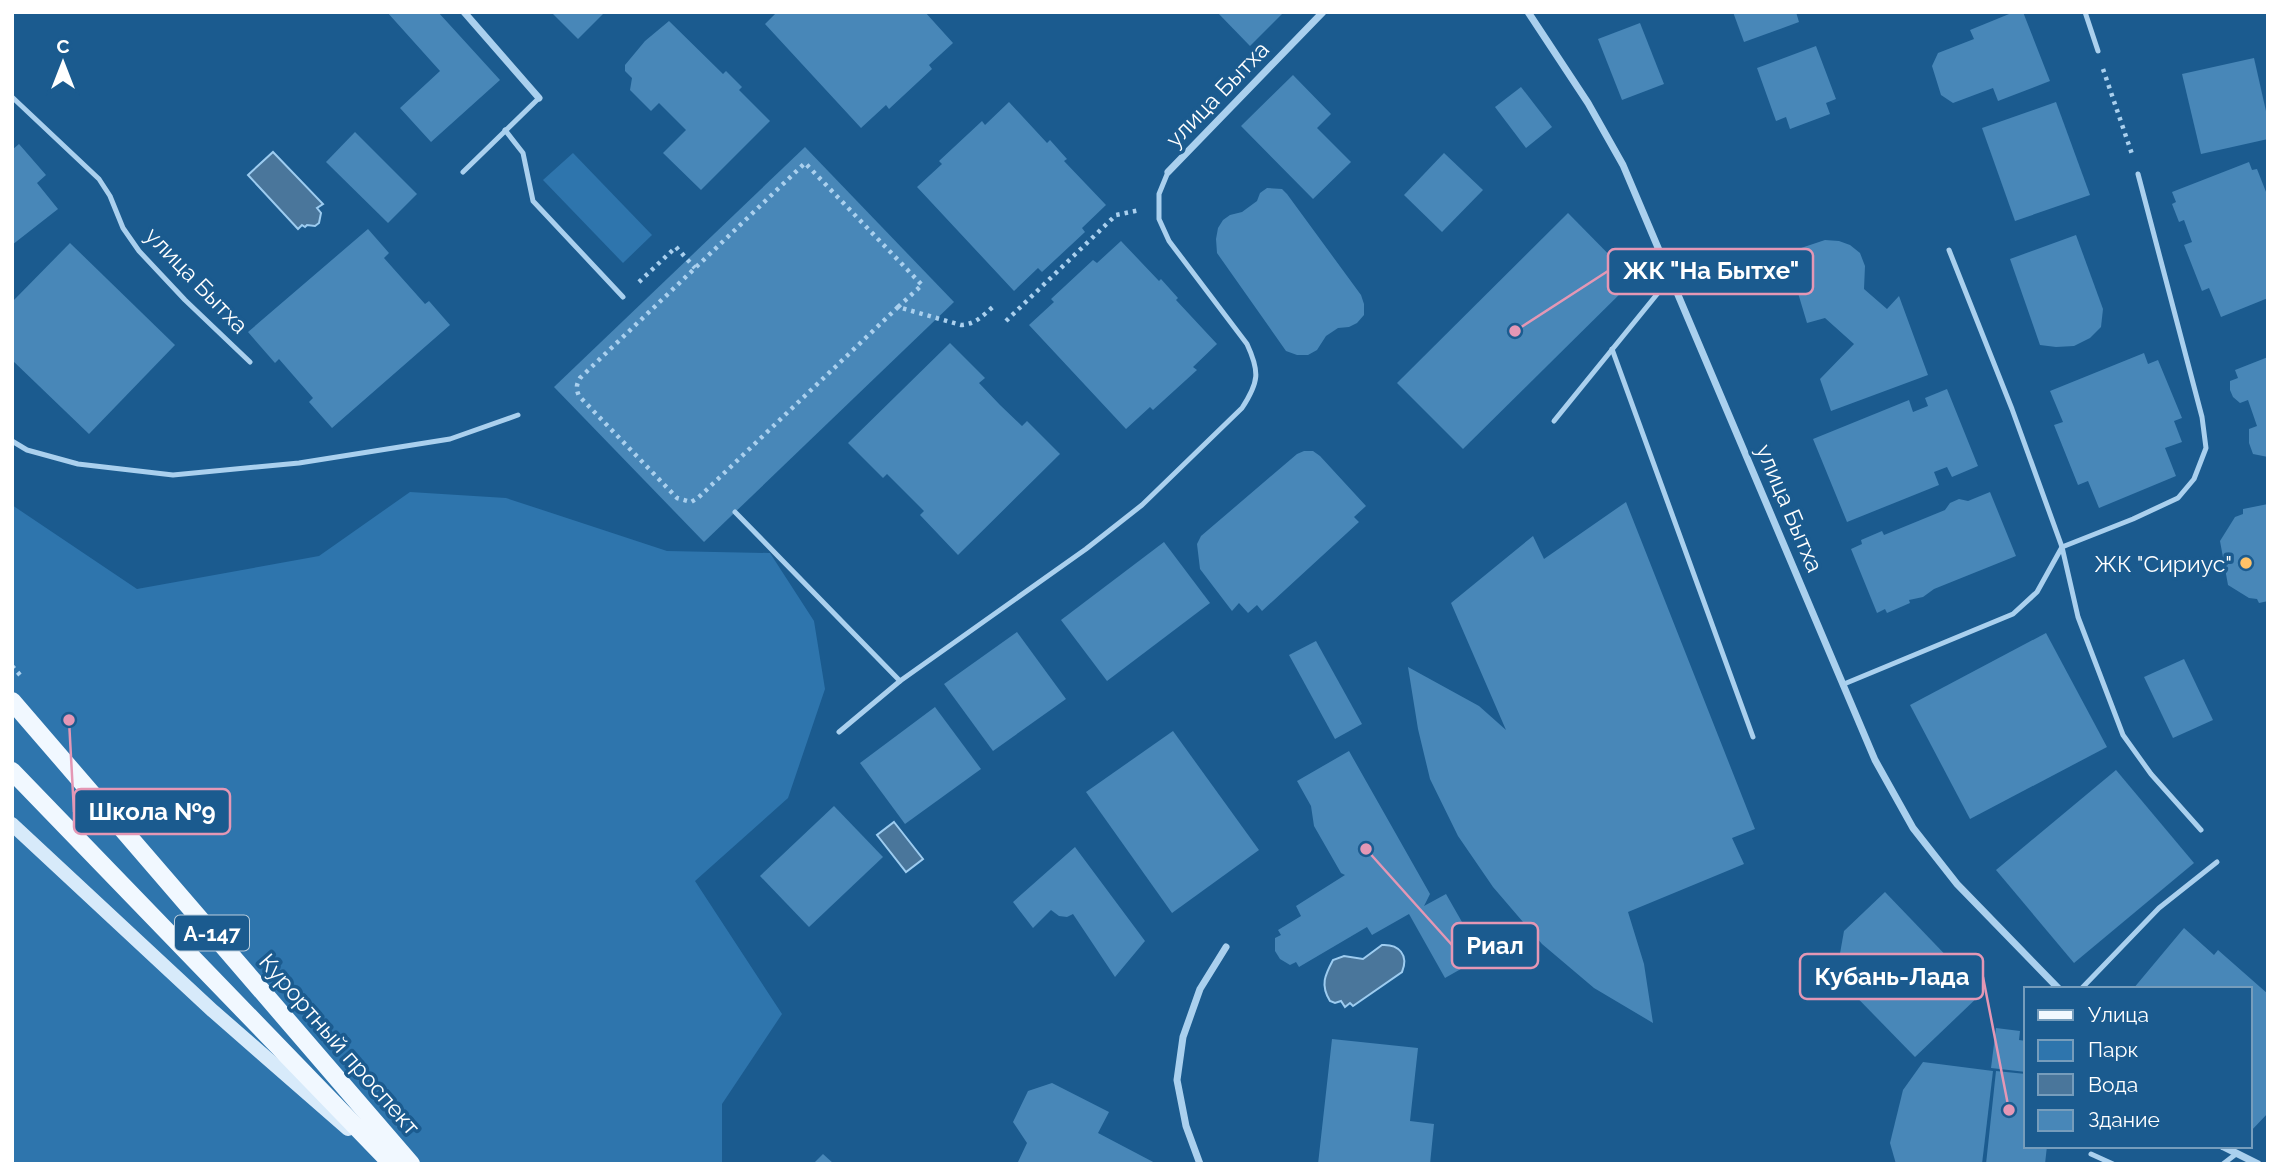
<svg xmlns="http://www.w3.org/2000/svg" width="2280" height="1176" font-family="Raleway,sans-serif">
<style>
.green{fill:#2e75ad}
.water{fill:#4a769b;stroke:#9dccf0;stroke-width:2}
.building{fill:#4887b8}
.lines{fill:none;stroke-linecap:round;stroke-linejoin:round}
.path{stroke:#aad0ee;stroke-width:4.5;stroke-dasharray:3.5 5;stroke-linecap:butt}
.lane{stroke:#aad0ee;stroke-width:5}
.street{stroke:#aad0ee;stroke-width:7}
.secondary{stroke:#d7eafa;stroke-width:14}
.primary{stroke:#f1f8ff;stroke-width:18}
.poi-dot{fill:#ffc267;stroke:#1b5b8f;stroke-width:2.5}
.labels{text-anchor:middle;dominant-baseline:central;stroke-width:7;stroke-linejoin:round;paint-order:stroke}
.shield{fill:#1b5b8f;stroke:#bbcedd;stroke-width:2}
.shield-label{font-size:21px;font-weight:bold;fill:#fff}
.street-label{font-size:23px;fill:#fff;stroke:#1b5b8f}
.poi-label{font-size:23px;fill:#fff;stroke:#1b5b8f;text-anchor:end}
.leader{fill:none;stroke:#e497b5;stroke-width:2.5}
.callout-dot{fill:#e497b5;stroke:#1b5b8f;stroke-width:2.5}
.callout{fill:#1b5b8f;stroke:#e497b5;stroke-width:2.5}
.callout-label{font-size:24px;text-anchor:middle;font-weight:bold;fill:#fff}
</style>
<rect width="100%" height="100%" fill="#1b5b8f"/>
<g class="green">
<path d="M573,153l79,82 -29,28 -80,-83z"/>
<path d="M410,492l96,6 161,53 103,2 44,68 11,68 -37,109 -93,83 87,133 -60,90v60h-710v-659l125,84 182,-33z"/>
</g>
<g class="water">
<path d="M273,152l50,52 -6,4 4,5 -2,10 -4,3 -8,-1 -2,2 -3,-2 -4,4 -50,-54z"/>
<path d="M894,822l29,37 -17,13 -29,-37z"/>
<path d="M1382,945c17,-1 27,10 20,27l-49,34 -3,-3 -5,4 -4,-6 -6,2 -5,-2c-10,-16 -5,-26 3,-41l11,-4 19,3z"/>
</g>
<g class="building">
<path d="M387,12h51l62,68 -69,62 -31,-34 40,-37z"/>
<path d="M551,12h54l-27,27z"/>
<path d="M777,12h148l28,31 -24,22 3,4 -43,40 -3,-4 -25,23 -96,-104z"/>
<path d="M1217,12h67l-34,34z"/>
<path d="M1733,12h63l3,10 -55,20z"/>
<path d="M2014,12h9l27,69 -52,20 -5,-13 -40,15 -12,-8 -9,-29 6,-13 36,-14 -4,-9z"/>
<path d="M669,21l54,53 3,-3 16,16 -3,3 31,31 -69,69 -38,-37 23,-23 -27,-27 -8,8 -21,-21 2,-12 -7,-7v-6l20,-24z"/>
<path d="M1640,23l24,61 -42,16 -24,-61z"/>
<path d="M1816,46l20,53 -10,4 4,11 -40,15 -4,-12 -10,4 -19,-53z"/>
<path d="M2254,58l14,62v19l-67,15 -19,-80z"/>
<path d="M1293,75l38,39 -14,14 34,34 -38,37 -72,-73z"/>
<path d="M1521,87l31,40 -26,21 -31,-41z"/>
<path d="M1009,102l38,41 3,-3 17,19 -3,2 42,44 -24,23 3,4 -43,40 -4,-4 -24,23 -97,-104 25,-23 -3,-3 43,-40 3,4z"/>
<path d="M2056,102l34,93 -75,26 -33,-93z"/>
<path d="M355,132l62,62 -29,29 -62,-61z"/>
<path d="M19,144l27,31 -9,8 21,26 -46,36v-95z"/>
<path d="M805,147l149,155 -250,240 -150,-155z"/>
<path d="M1444,153l39,37 -41,42 -38,-37z"/>
<path d="M2249,162l3,8 5,-1 11,28v13l-2,1 2,5v82l-47,19 -12,-29 -7,3 -18,-46 8,-3 -8,-22 -5,2 -7,-18 4,-2 -4,-10z"/>
<path d="M1267,188l15,1 5,5 74,101 3,9v11l-7,8 -8,4 -11,1 -12,8 -9,14 -9,5h-11l-11,-4 -69,-98 -1,-14 2,-11 5,-8 7,-5 12,-3 15,-11 3,-8z"/>
<path d="M1568,213l66,67 -171,169 -66,-66z"/>
<path d="M368,229l21,24 -5,5 41,46 4,-3 21,24 -118,103 -23,-26 4,-4 -34,-39 -4,4 -27,-31z"/>
<path d="M2076,235l27,74 -2,18 -11,11 -16,8 -18,1 -16,-2 -30,-86z"/>
<path d="M1825,240l14,1 11,4 10,8 5,13 -1,23 23,20 12,-13 29,79 -97,36 -11,-32 34,-35 -29,-26 -18,5 -21,-70z"/>
<path d="M1121,241l38,40 2,-2 17,19 -2,2 41,44 -24,23 4,3 -44,40 -3,-3 -24,22 -97,-104 25,-23 -3,-3 42,-39 4,3z"/>
<path d="M70,243l105,102 -86,89 -77,-74v-58z"/>
<path d="M950,343l35,35 -6,5 21,22 22,21 5,-5 33,33 -102,101 -38,-40 4,-4 -37,-37 -4,4 -35,-35z"/>
<path d="M2144,353l4,11 10,-4 24,58 -8,3 8,21 -17,6 11,28 -77,32 -11,-27 -10,4 -24,-60 9,-3 -13,-31z"/>
<path d="M2268,357v100l-15,-3 -4,-11v-14l8,-3 -9,-26 -8,3 -7,-6 -3,-7v-9l8,-3 -3,-8z"/>
<path d="M1947,389l31,77 -26,11 -5,-10 -13,5 5,13 -92,37 -34,-83 96,-39 4,12 15,-6 -3,-8z"/>
<path d="M1304,451h9l7,5 46,50 -12,11 5,5 -97,89 -5,-6 -9,8 -9,-10 -7,8 -32,-42 -3,-25 4,-8 96,-82z"/>
<path d="M1990,492l26,64 -82,33 -11,8 -14,3 1,3 -23,10 -2,-4 -8,4 -26,-64 11,-5 -1,-4 21,-9 2,4 61,-25 5,-7 9,-4 9,2z"/>
<path d="M1626,502l129,327 -23,9 12,26 -116,48 16,52 9,59 -59,-35 -52,-44 -49,-57 -35,-51 -28,-57 -12,-50 -10,-62 71,39 27,24 -55,-127 82,-67 11,23z"/>
<path d="M2268,504v97l-9,2 -2,-4 -8,-1 -21,-13 -8,-44 15,-24 8,-3v-5z"/>
<path d="M1164,542l46,61 -103,78 -46,-61z"/>
<path d="M1017,632l49,67 -73,52 -49,-67z"/>
<path d="M2046,633l61,114 -137,72 -60,-114z"/>
<path d="M1316,641l46,83 -27,15 -46,-84z"/>
<path d="M2184,659l29,61 -40,18 -29,-61z"/>
<path d="M935,707l46,62 -76,55 -45,-61z"/>
<path d="M1173,731l86,119 -87,63 -86,-121z"/>
<path d="M1349,751l81,143 -6,12 22,-12 36,63 -37,21 -36,-64 -37,21 -5,-8 -68,40 -3,-5 -6,3 -10,-6 -5,-8v-13l6,-3 -3,-5 23,-14 -5,-10 49,-31 -4,-2 -27,-47 -3,-20 -14,-25z"/>
<path d="M2116,770l78,93 -120,100 -78,-93z"/>
<path d="M834,806l49,51 -74,70 -49,-51z"/>
<path d="M1075,847l70,94 -30,36 -42,-63 -6,3 -8,-1 -8,-6 -18,18 -20,-26z"/>
<path d="M1885,892l97,101 -67,64 -79,-81 8,-45z"/>
<path d="M2184,928l30,27 4,-5 50,44v119l-18,19v-143h-117z"/>
<path d="M1996,1028l24,3 -1,9 7,1v31l-35,-4z"/>
<path d="M1332,1039l86,9 -8,73 24,3 -4,40h-112z"/>
<path d="M1923,1062l70,9 -11,93h-86l-6,-21 13,-53z"/>
<path d="M1996,1071l30,3v72h21l-2,18h-59z"/>
<path d="M1052,1083l57,29 -11,21 59,31h-140l10,-21 -14,-21 15,-31z"/>
<path d="M823,1154l11,10h-21z"/>
</g>
<g class="lines">
<g class="path">
<path d="M2103,69l30,88"/>
<path d="M639,282l37,-35 19,21"/>
<path d="M898,307l24,-22 -117,-122 -225,215c-4,7 -4,11 -1,18l98,102 14,4 7,-4 200,-191 63,18c15,-1 21,-9 32,-18"/>
<path d="M1006,321l110,-106 24,-5"/>
<path d="M12,666l8,9"/>
</g>
<g class="lane">
<path d="M2085,12l13,39"/>
<path d="M12,97l87,82 11,17 13,32 16,23 46,49 65,62"/>
<path d="M505,130l18,23 10,48 90,96"/>
<path d="M463,172l76,-74"/>
<path d="M1949,250l63,159 50,138 16,70 45,118 28,39 50,56"/>
<path d="M1612,349l141,388"/>
<path d="M1554,421l117,-144"/>
<path d="M12,441l15,9 51,14 95,11 126,-12 151,-24 68,-24"/>
<path d="M735,512l165,169"/>
<path d="M1844,684l169,-70 24,-22 25,-45 71,-28 45,-21 16,-19 12,-31 -4,-31 -64,-243"/>
<path d="M839,732l61,-51 186,-132 56,-44 100,-97c17,-26 18,-36 5,-64l-78,-103 -10,-22v-25l9,-22"/>
<path d="M2081,989l78,-81 58,-46"/>
<path d="M2091,1154l22,10"/>
<path d="M2223,1164l13,-10"/>
</g>
<g class="street">
<path d="M464,12l75,86"/>
<path d="M1528,12l60,91 35,62 252,595 38,68 44,56 102,105"/>
<path d="M1168,172l155,-160"/>
<path d="M2222,1146l36,18"/>
<path d="M1200,1164l-14,-38 -9,-46 6,-43 17,-48 26,-42"/>
</g>
<path class="secondary" d="M12,824l201,187 135,118"/>
<g class="primary">
<path d="M12,701l399,463"/>
<path d="M12,771l380,393"/>
</g>
</g>
<circle class="poi-dot" cx="2246" cy="563" r="7"/>
<g class="labels">
<rect class="shield" x="175" y="915.5" width="74" height="35" rx="5"/>
<g class="shield-label">
<text x="212" y="933">А-147</text>
</g>
<g class="street-label">
<text transform="translate(1217 94) rotate(-46)">улица Бытха</text>
<text transform="translate(197 280) rotate(46)">улица Бытха</text>
<text transform="translate(1790 508) rotate(67)">улица Бытха</text>
<text transform="translate(340 1044) rotate(49)">Курортный проспект</text>
</g>
<g class="poi-label">
<text x="2232" y="563">ЖК "Сириус"</text>
</g>
</g>
<path class="leader" d="M1515 331L1608 271M69 720L74 812M1366 849L1452 945M2009 1110L1983 977"/>
<g class="callout-dot">
<circle cx="1515" cy="331" r="7"/>
<circle cx="69" cy="720" r="7"/>
<circle cx="1366" cy="849" r="7"/>
<circle cx="2009" cy="1110" r="7"/>
</g>
<g class="callout">
<rect x="1608" y="249" width="205" height="45" rx="7"/>
<rect x="74" y="789" width="156" height="45" rx="7"/>
<rect x="1452" y="923" width="86" height="45" rx="7"/>
<rect x="1800" y="954" width="183" height="45" rx="7"/>
</g>
<g class="callout-label">
<text x="1711" y="279">ЖК "На Бытхе"</text>
<text x="152" y="820">Школа №9</text>
<text x="1495" y="954">Риал</text>
<text x="1892" y="985">Кубань-Лада</text>
</g>
<rect width="2280" height="1176" fill="none" stroke="#ffffff" stroke-width="28"/>
<rect x="2024" y="987" width="228" height="161" fill="#1b5b8f" stroke="#769dbc" stroke-width="2"/>
<rect x="2038" y="1010" width="35" height="10" fill="#f1f8ff" stroke="#769dbc" stroke-width="2"/>
<text x="2088" y="1022" font-size="21" fill="#ffffff">Улица</text>
<rect x="2038" y="1040" width="35" height="21" fill="#2e75ad" stroke="#769dbc" stroke-width="2"/>
<text x="2088" y="1057" font-size="21" fill="#ffffff">Парк</text>
<rect x="2038" y="1074" width="35" height="21" fill="#4a769b" stroke="#769dbc" stroke-width="2"/>
<text x="2088" y="1092" font-size="21" fill="#ffffff">Вода</text>
<rect x="2038" y="1110" width="35" height="21" fill="#4887b8" stroke="#769dbc" stroke-width="2"/>
<text x="2088" y="1127" font-size="21" fill="#ffffff">Здание</text>
<g transform="translate(63 63)" stroke="#1b5b8f" stroke-width="5" paint-order="stroke">
<path d="M0-5L12 26L0 18L-12 26Z" fill="#ffffff"/>
<text y="-10" font-size="19" font-weight="bold" text-anchor="middle" fill="#ffffff">С</text>
</g>
</svg>
